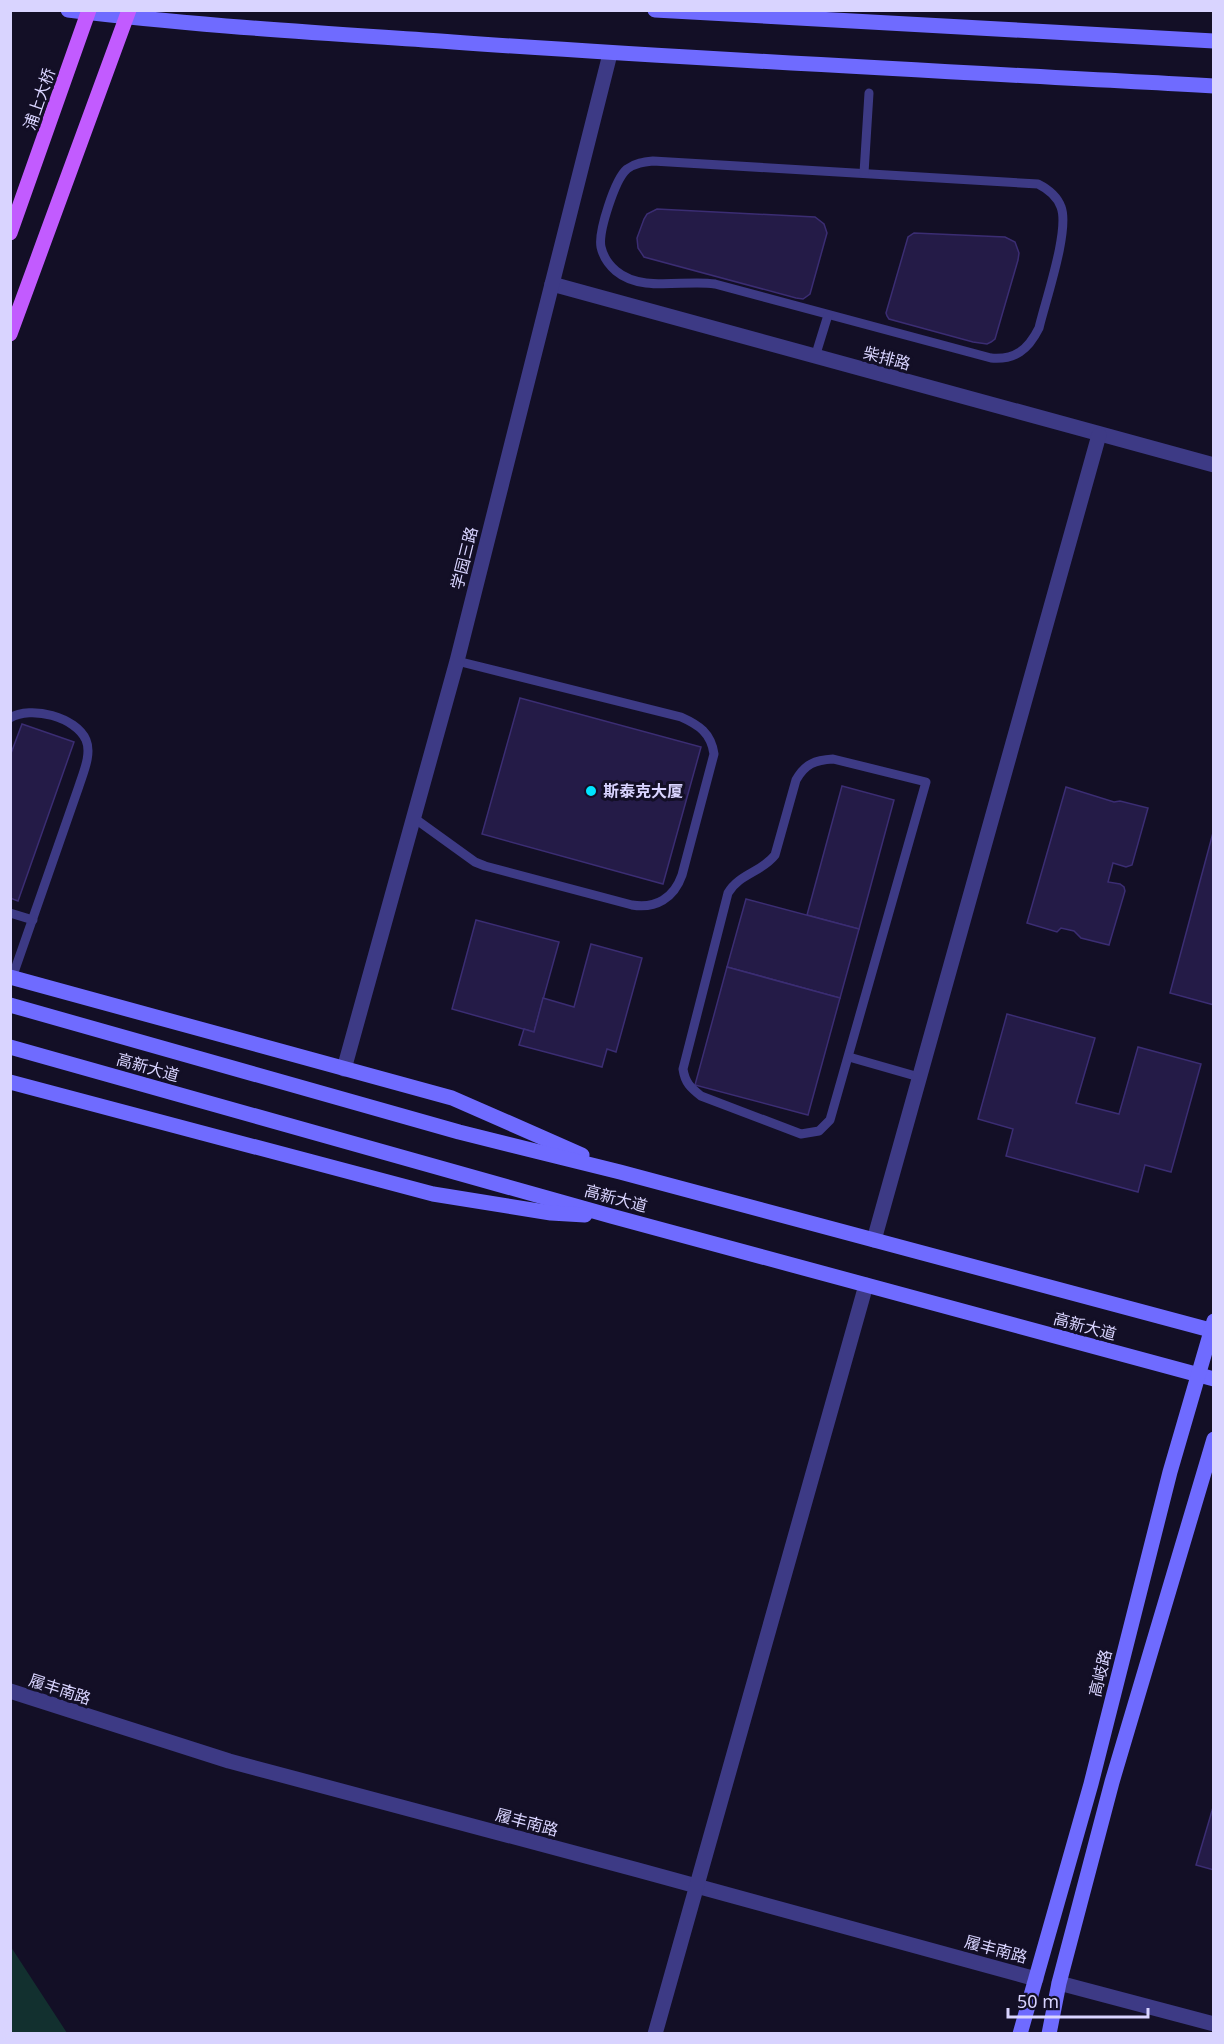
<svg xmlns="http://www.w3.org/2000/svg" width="1224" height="2044" font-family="'Noto Sans','Noto Sans SC',sans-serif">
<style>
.green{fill:#12302f}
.building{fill:#241b47;stroke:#3b2d73;stroke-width:1.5}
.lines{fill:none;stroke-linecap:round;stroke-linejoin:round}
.service{stroke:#3d3a85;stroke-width:9}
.tertiary{stroke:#3d3a85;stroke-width:15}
.secondary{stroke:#6f6bff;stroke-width:15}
.primary-bridge{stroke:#c25bff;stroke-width:15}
.poi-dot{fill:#00e5ff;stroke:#130f26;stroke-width:2}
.labels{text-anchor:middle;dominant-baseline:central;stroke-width:6;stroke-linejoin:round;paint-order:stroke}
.street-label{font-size:16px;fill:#d9d4ff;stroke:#130f26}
.poi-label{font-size:16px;font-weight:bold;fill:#d9d4ff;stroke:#130f26;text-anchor:start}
</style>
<rect width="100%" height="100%" fill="#130f26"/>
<path class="green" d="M11,1947l56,86h-56z"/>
<g class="building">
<path d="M657,209l158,8 9,7 3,9 -17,61 -7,5 -7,-1 -152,-41 -6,-9 -1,-10 7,-19 3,-5z"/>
<path d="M914,233l91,4 10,5 4,11 -1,7 -23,79 -4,3 -4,2 -14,-2 -84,-23 -2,-3 -1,-3 22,-76z"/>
<path d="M520,698l181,49 -38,137 -181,-50z"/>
<path d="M22,724l52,18 -56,159 -8,-3v-142z"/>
<path d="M842,786l52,14 -35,129 -52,-14z"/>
<path d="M1066,787l48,15 6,-1 28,7 -16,57 -6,2 -13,-4 -5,19 12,2 4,3 1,4 -16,54 -28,-7 -7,-7 -13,-3 -4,4 -30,-9z"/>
<path d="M1214,829v176l-44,-12z"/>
<path d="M746,899l113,30 -19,69 -113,-31z"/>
<path d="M476,920l83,22 -25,90 -82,-23z"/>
<path d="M591,944l51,14 -26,94 -9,-3 -5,18 -83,-22 5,-16 10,3 9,-34 31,9z"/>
<path d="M727,967l113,31 -32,117 -113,-30z"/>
<path d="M1007,1014l88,24 -19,65 43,11 19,-67 63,17 -30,108 -26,-7 -7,27 -132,-36 7,-27 -35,-10z"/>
<path d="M1214,1804v66l-18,-5z"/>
</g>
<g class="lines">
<g class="service">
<path d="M653,161l385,23c10,5 19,12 23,23 9,23 -16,95 -22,121 -11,22 -24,32 -48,30l-276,-74c-30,-5 -73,9 -99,-13 -7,-6 -13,-15 -15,-24 -3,-15 14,-68 26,-78 8,-6 17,-7 26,-8z"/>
<path d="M864,173l5,-80"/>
<path d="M815,357l13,-42"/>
<path d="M10,718c21,-13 66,-1 76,22 6,14 -3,33 -7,46l-67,192"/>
<path d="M833,759l93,23 -96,338 -11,11 -18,3 -100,-38c-10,-8 -16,-13 -18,-27l45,-176c11,-19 34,-21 47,-38l21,-75c9,-16 19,-20 37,-21z"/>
<path d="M414,818l61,44 10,4 147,39c24,4 42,-7 50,-30l32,-121c-3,-21 -15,-29 -33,-37l-224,-56"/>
<path d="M10,913l23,7"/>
<path d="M849,1057l70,20"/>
</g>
<g class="tertiary">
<path d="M552,284l662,181"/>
<path d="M344,1069l113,-408 153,-607"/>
<path d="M874,1240l225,-805"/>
<path d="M10,1691l219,70 409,109 398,109"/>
<path d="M1059,1983l155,41"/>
<path d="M655,2034l211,-749"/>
</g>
<g class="secondary">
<path d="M68,10c128,16 256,23 385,32 253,18 507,30 761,44"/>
<path d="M655,10l559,31"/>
<path d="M10,977l442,121 130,57"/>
<path d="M10,1005l449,127 161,40 594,159"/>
<path d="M10,1047l601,169 603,163"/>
<path d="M10,1082l423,112 118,19 34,2"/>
<path d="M1020,2034l71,-250 79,-312 44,-151"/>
<path d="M1049,2034l10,-51 53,-201 102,-343"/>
</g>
<g class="primary-bridge">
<path d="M10,233l79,-223"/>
<path d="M10,334l119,-324"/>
</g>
</g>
<circle class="poi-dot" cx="591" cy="791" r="6"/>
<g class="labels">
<g class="street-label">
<text transform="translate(39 99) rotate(-71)">浦上大桥</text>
<text transform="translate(887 358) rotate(15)">柴排路</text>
<text transform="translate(464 558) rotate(-76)">学园三路</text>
<text transform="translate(148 1067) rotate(16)">高新大道</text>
<text transform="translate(616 1198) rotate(15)">高新大道</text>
<text transform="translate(1085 1326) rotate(15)">高新大道</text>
<text transform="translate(1100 1673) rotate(-76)">高岐路</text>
<text transform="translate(60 1689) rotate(18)">履丰南路</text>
<text transform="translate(527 1822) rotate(15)">履丰南路</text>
<text transform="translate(996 1949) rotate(15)">履丰南路</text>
</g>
<g class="poi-label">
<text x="603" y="791">斯泰克大厦</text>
</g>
</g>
<rect width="1224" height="2044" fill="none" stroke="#d9d4ff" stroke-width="24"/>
<path d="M1008 2008v9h140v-9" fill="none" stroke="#d9d4ff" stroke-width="3"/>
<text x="1017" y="2008" font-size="18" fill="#d9d4ff" stroke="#130f26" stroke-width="4.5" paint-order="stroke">50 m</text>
</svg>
